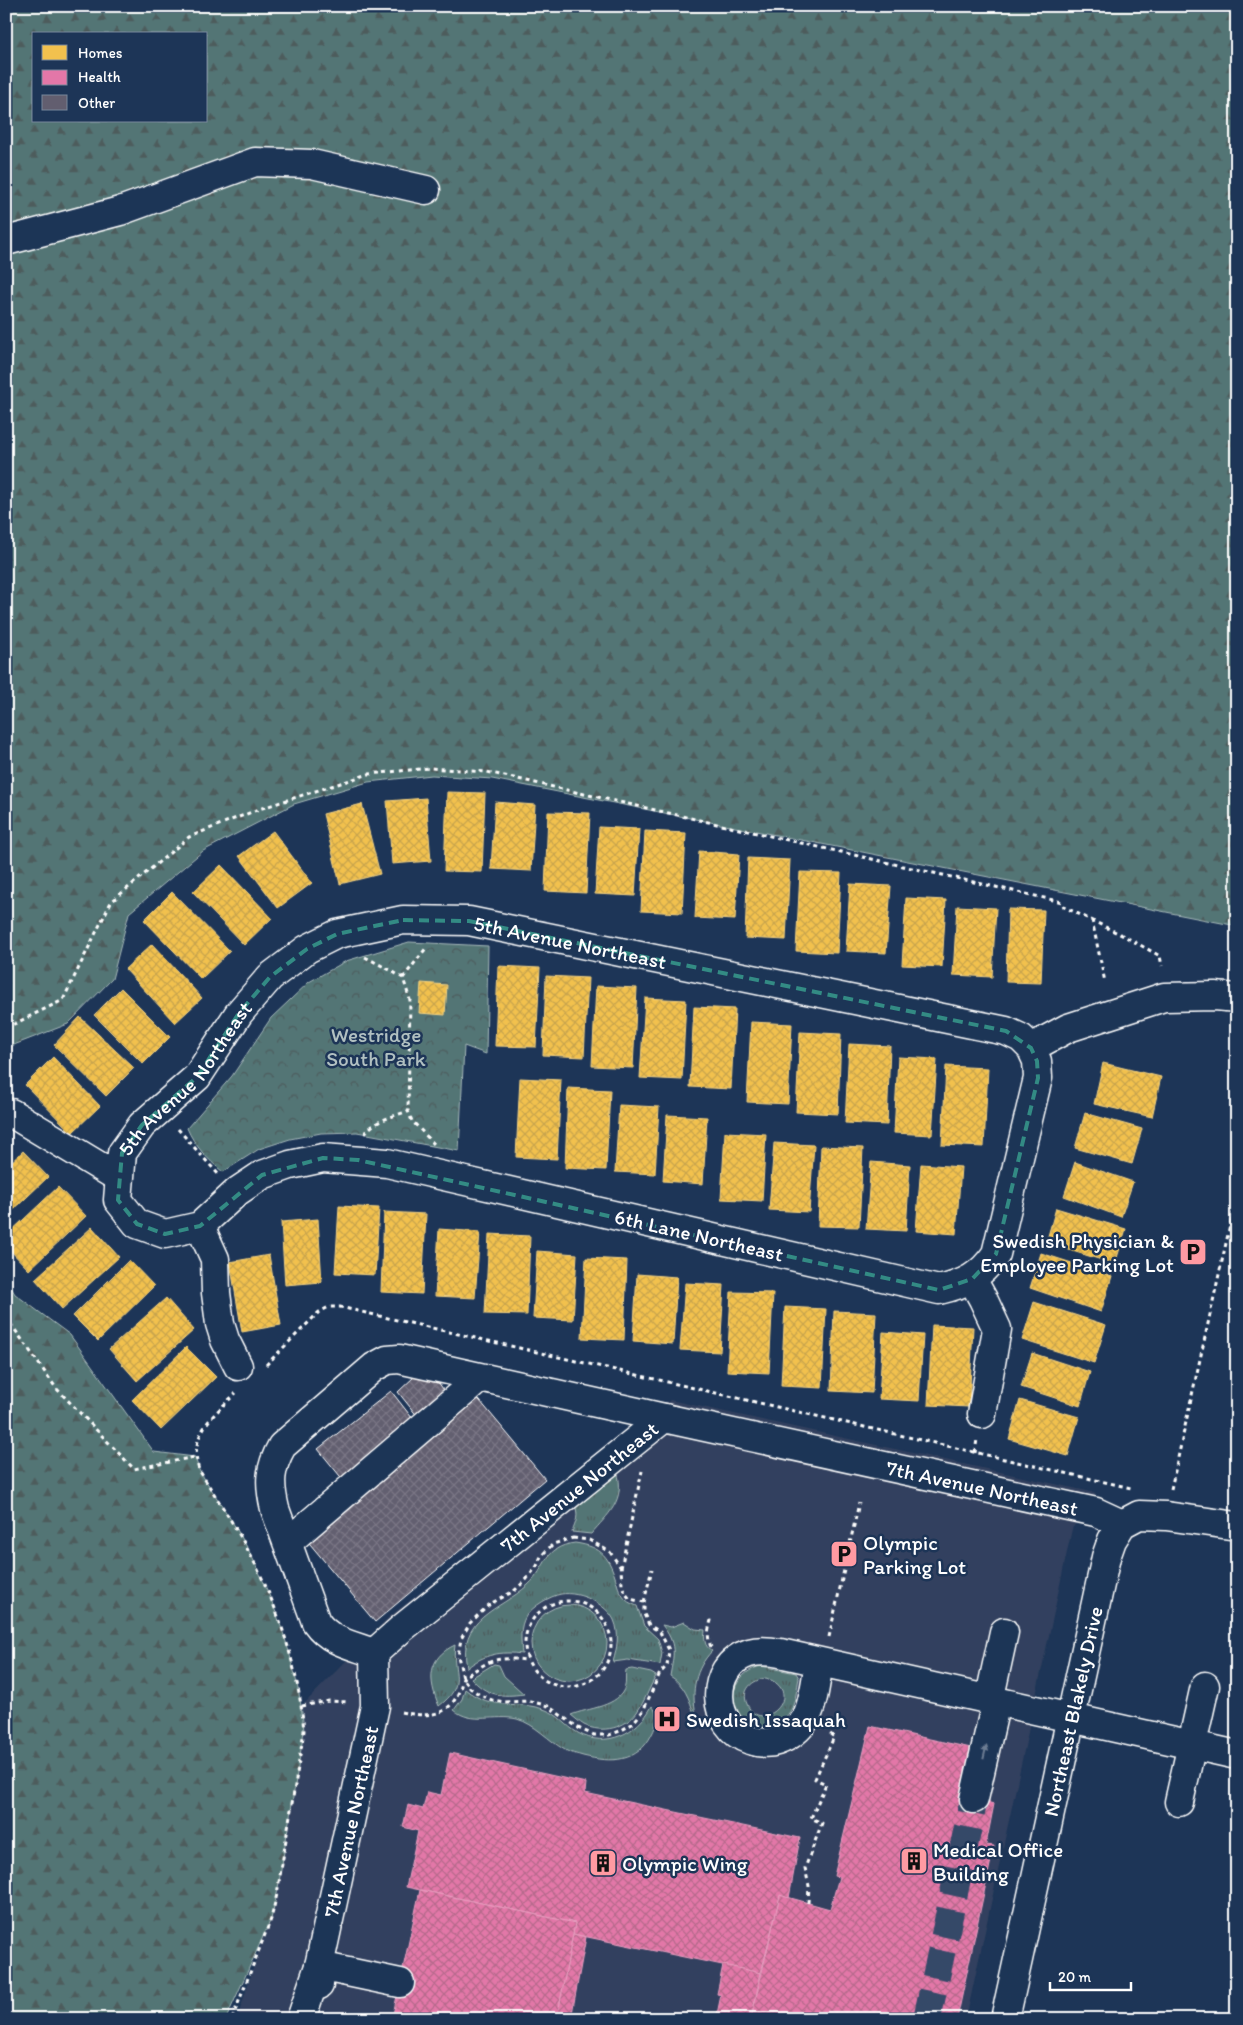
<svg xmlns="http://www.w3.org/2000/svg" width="1243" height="2025" font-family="Itim,sans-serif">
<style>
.built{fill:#32415e}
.grass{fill:url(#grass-tufts);stroke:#a8baba;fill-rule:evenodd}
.forest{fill:url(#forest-firs);stroke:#a8baba;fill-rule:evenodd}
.park{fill:url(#park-crowns);stroke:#a8baba}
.homes{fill:url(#homes-cross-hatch);stroke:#f6d483}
.health{fill:url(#health-cross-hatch);stroke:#eba0c2}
.building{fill:url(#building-cross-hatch);stroke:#fff}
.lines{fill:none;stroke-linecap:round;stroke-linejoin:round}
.minor-tunnel{stroke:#344968;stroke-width:28;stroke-dasharray:28 14;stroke-linecap:butt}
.minor-casing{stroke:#fff;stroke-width:31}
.path{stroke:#fff;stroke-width:3;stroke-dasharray:4 4;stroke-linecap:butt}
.minor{stroke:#1d3557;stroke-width:28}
.oneway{fill:#6c7c92}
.marked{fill:none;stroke:#338b84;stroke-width:4;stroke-dasharray:10 6;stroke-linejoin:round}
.labels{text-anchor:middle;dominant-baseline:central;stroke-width:5;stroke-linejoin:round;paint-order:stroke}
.street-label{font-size:21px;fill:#fff;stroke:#1d3557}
.park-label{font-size:21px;fill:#b1c0c1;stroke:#1d3557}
.poi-label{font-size:21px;fill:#fff;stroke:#1d3557;text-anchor:start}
</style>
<defs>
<pattern id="grass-tufts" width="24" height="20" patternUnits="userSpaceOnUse" patternTransform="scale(1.25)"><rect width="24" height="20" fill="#527475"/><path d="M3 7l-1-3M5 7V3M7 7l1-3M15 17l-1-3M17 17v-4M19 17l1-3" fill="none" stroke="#4e5c5c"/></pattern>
<pattern id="forest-firs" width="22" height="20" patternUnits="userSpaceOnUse" patternTransform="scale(1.25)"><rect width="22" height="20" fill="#527475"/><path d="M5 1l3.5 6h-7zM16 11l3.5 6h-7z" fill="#4e5c5c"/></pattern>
<pattern id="park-crowns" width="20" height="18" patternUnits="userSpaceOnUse" patternTransform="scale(1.25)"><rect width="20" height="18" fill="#527475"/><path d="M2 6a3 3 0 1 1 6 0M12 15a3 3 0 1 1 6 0" fill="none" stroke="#4e5c5c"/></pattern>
<pattern id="homes-cross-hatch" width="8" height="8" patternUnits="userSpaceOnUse" patternTransform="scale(1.25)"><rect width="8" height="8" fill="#f2c14e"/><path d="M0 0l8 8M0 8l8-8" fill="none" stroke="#c8a44e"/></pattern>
<pattern id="health-cross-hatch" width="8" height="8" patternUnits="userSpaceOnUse" patternTransform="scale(1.25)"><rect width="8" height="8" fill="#e377a8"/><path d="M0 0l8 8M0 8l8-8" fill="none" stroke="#b66a8c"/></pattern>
<pattern id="building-cross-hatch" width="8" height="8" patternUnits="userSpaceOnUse" patternTransform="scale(1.25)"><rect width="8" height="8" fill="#625e6f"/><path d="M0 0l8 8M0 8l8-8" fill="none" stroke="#7a7685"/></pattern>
</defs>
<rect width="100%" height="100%" fill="#1d3557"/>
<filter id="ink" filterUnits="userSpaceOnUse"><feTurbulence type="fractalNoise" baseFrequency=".02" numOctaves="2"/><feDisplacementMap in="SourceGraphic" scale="10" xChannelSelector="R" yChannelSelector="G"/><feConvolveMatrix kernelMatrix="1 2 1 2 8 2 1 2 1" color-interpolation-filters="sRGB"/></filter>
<g filter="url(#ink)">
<path class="built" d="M670,1400l426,93 -24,36 -106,490h-729l40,-125 27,-163 -2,-25 87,-89z"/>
<g class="grass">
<path d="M617,1471c9,30 -9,43 -26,63l-19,-2c4,-10 7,-16 3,-27z"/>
<path d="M575,1543c28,4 34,14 42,40 1,5 5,13 9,17 3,3 7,4 11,6l7,20 14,13 4,14 -2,12 -32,-5 -15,2c4,-14 7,-28 1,-42 -8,-16 -34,-29 -53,-26 -11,2 -28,12 -35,22 -7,11 -5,26 -4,38 -21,-3 -38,0 -55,14 -10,-51 32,-57 61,-83 20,-18 15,-38 47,-42z"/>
<circle cx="569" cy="1643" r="38"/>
<path d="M684,1622l11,7 10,1c-1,9 -1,16 7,21 -17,18 -21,39 -16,63h-2c-4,-14 -10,-30 -24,-38 4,-22 7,-32 -8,-51l9,2z"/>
<path d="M455,1645c-4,28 13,39 -16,61 -11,-26 -12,-48 16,-61z"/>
<path d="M494,1664l5,1 5,11 20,18c-23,3 -37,2 -53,-16z"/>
<path d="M761,1666l35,7 3,5c-2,9 -3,21 -7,30 -9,19 -38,27 -52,8 -16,-20 -1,-45 21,-50zM766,1678c42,14 -5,59 -19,26 -6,-14 5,-24 19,-26z"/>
<path d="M632,1669l19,4 5,3c-7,12 -11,25 -19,36 -11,16 -35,22 -53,13 -5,-3 -9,-7 -13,-10 16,-7 49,-8 54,-29 1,-5 0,-11 1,-16z"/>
<path d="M465,1689c28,23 51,10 81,21 13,5 20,16 32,23 28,16 60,0 74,-27 7,7 5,19 0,28 -14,29 -41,29 -69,22 -6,-2 -13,-3 -18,-6 -16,-9 -30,-26 -48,-31 -21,-5 -45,6 -63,-9l8,-11z"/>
</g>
<g class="forest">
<path d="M6,6h1231v920l-745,-147 -60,-4 -64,7 -74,22 -91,47 -74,62 -17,66 -44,45 -62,24zM34,34h172v87h-172z"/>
<path d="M6,1279l9,15 55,41 84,117 41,5 4,13c18,29 39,58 54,89 26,54 46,113 51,172l-27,163 -6,25 -45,100h-220z"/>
</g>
<path class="park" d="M409,942l79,4 -2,108 -22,-8 -5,105 -102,-19 -36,1 -31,6 -31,10 -36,23c-15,-12 -29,-27 -36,-44l45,-52 39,-58 38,-36 37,-21z"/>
<g class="homes">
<path d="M447,792l38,1 -3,79 -38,-1z"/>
<path d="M426,798l5,63 -39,3 -5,-63z"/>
<path d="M495,802l40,3 -4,66 -40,-2z"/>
<path d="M362,804l18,70 -40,10 -17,-70z"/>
<path d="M548,812l42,1 -4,80 -41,-2z"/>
<path d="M599,827l40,2 -4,67 -40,-2z"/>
<path d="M273,831l39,52 -34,25 -39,-52z"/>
<path d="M645,831l41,2 -4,80 -41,-2z"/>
<path d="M699,851l40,3 -4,66 -40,-2z"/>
<path d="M748,858l42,2 -4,80 -41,-2z"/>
<path d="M221,865l51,53 -28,27 -51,-53z"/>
<path d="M800,872l41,1 -4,80 -41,-2z"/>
<path d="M850,884l41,2 -5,67 -40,-2z"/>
<path d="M172,892l58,59 -29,28 -57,-59z"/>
<path d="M906,898l40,2 -4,67 -40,-2z"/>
<path d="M957,906l39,2 -4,69 -39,-2z"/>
<path d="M1008,909l36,1 -3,73 -35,-1z"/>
<path d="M152,944l50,54 -27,25 -50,-54z"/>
<path d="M498,966l42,2 -4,79 -41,-1z"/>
<path d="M546,976l42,2 -4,79 -41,-2z"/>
<path d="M421,983l26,2 -2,30 -26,-2z"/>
<path d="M596,986l41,2 -4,80 -41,-2z"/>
<path d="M121,988l49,49 -27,27 -49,-49z"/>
<path d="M645,998l41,2 -4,80 -42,-2z"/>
<path d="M694,1007l41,2 -4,80 -41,-2z"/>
<path d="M80,1017l54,51 -28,28 -52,-51z"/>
<path d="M751,1022l41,2 -4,80 -41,-2z"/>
<path d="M800,1032l41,2 -3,80 -42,-2z"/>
<path d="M849,1044l41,2 -3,79 -42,-2z"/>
<path d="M53,1057l47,49 -28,27 -47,-48z"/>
<path d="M898,1057l39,2 -5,76 -38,-2z"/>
<path d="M1103,1063l58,14 -9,40 -58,-13z"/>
<path d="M946,1066l42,2 -4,79 -42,-2z"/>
<path d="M520,1078l41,2 -4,79 -41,-2z"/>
<path d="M568,1088l42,2 -4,80 -41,-2z"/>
<path d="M619,1105l40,2 -4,67 -40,-2z"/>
<path d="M1085,1113l57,16 -10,35 -57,-16z"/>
<path d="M667,1115l40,2 -4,67 -40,-3z"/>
<path d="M725,1132l41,2 -4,67 -41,-2z"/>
<path d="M774,1143l40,2 -5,67 -40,-2z"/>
<path d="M821,1146l42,2 -4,79 -41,-1z"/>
<path d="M23,1151l25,26 -42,40v-50z"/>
<path d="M871,1162l39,3 -4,66 -40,-2z"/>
<path d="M1075,1162l58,20 -12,35 -57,-21z"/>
<path d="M921,1164l40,3 -5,67 -40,-3z"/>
<path d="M58,1187l28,29 -57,54 -23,-24v-10z"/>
<path d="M339,1206l40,2 -4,67 -40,-2z"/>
<path d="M1056,1208l70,21 -11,35 -69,-21z"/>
<path d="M384,1212l42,2 -4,80 -41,-2z"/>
<path d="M318,1219l4,63 -37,3 -4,-63z"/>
<path d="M92,1227l27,30 -57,52 -27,-30z"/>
<path d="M439,1229l41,3 -5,66 -40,-2z"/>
<path d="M489,1234l41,2 -3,79 -42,-1z"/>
<path d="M537,1251l40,3 -4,66 -40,-2z"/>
<path d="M1041,1253l71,23 -11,36 -71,-24z"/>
<path d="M269,1255l12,70 -39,7 -12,-70z"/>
<path d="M586,1258l41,2 -3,80 -42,-2z"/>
<path d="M129,1260l25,26 -56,55 -25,-25z"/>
<path d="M637,1274l40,3 -4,67 -40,-3z"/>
<path d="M685,1283l39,2 -4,67 -40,-2z"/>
<path d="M731,1292l42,1 -4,80 -42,-2z"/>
<path d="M166,1298l28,32 -57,51 -28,-32z"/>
<path d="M1034,1302l72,23 -12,38 -72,-23z"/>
<path d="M785,1307l41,2 -4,79 -41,-2z"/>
<path d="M834,1311l42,2 -4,80 -41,-2z"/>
<path d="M932,1325l41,2 -4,80 -41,-2z"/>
<path d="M883,1332l40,3 -4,66 -40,-2z"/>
<path d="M186,1347l30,30 -55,53 -29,-30z"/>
<path d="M1032,1353l58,19 -10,34 -59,-19z"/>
<path d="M1020,1400l59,17 -11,39 -59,-17z"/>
</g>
<g class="health">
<path d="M870,1726l101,22 -8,48 31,8 -8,41 8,1 -37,173h-206l29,-124 50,14 9,-32 -5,-1z"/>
<path d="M450,1753l136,30 -1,10 215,45 -11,60 -9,-3 -19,78 -188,-39 2,-11 -169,-36 12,-56 -15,-4 5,-22 15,4 4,-17 14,3z"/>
<path d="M420,1890l155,33 -18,96h-165z"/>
<path d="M573,1934l13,3 -15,82h-14z"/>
<path d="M723,1965l38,8 -10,46h-35l5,-24 -4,-1z"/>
</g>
<g class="building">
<path d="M415,1376l23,6 8,11 -28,24 -20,-25z"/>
<path d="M391,1391l25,32 -72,58 -26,-32z"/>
<path d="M475,1395l70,84 -170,143 -70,-84z"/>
</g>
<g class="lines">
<path class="minor-tunnel" d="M927,2019l47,-220"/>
<defs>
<g id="minor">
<path d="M6,241l114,-30 135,-49 57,2 114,26"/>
<path id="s1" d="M1031,1048l6,13 1,17 -42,176c-15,22 -31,30 -57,36l-552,-127 -64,-5 -33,7 -28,10 -24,16 -38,35 -35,8 -28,-10 -19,-24 4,-47 20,-28 55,-48 42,-64 31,-36 37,-28 30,-15 66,-14 66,1 537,110 15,7 10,10 37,-20 96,-31 51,-1 22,2"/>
<path d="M11,1113l108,65"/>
<path d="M200,1226l15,33 1,34 4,31 5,16 13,26"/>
<path d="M972,1279l11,20 14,30 -15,85"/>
<path d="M288,1542l192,-164"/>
<path d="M374,1653c-22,-8 -44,-11 -58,-31l-41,-113c-6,-25 -6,-40 7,-63l92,-79 13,-7 12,-1 265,59"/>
<path d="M819,1662c-3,17 -5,40 -13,56 -7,12 -17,19 -29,23 -9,3 -18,2 -27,-1 -39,-12 -43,-74 -1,-87 11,-3 20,-2 31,0l457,102"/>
<path d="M989,1701l15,-69"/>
<path d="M974,1799l22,-97"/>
<path d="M1179,1802l26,-116"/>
<path d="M319,1985v-19l81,17"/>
<path id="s2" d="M301,2019l18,-53 56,-260 -1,-53 27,-24 263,-211 432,94 26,12"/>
<path id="s3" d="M1005,2019l101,-462 6,-17 10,-16 17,-9 27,1 71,10"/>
</g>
</defs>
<use href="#minor" class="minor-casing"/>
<g class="path">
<path d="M1092,920l13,62"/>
<path d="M365,957l25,13 13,8 7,22 -2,111 4,10 23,24"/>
<path d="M403,978l24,-31"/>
<path d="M6,1028l57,-28 48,-98 78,-65 70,-28 110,-35 61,-6 57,4 575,130 2,5 60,29 36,20 2,10"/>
<path d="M178,1129l40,45"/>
<path d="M365,1134c7,-13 30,-18 43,-23"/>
<path d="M6,1317l50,71 78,81 61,-12"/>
<path d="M266,1365l53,-53 10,-5h11l791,181"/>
<path d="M975,1453l2,-14"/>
<path d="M1171,1489l66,-295"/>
<path d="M573,1538l16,2 21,12 11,16 1,17 3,8 5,6 14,3v12l5,11 11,7 9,18 -2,16 -7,7 -17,38 -11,13 -12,7 -11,4h-15l-14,-6 -32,-23 -18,-5 -25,1 -13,-2 -12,-5 -10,-7 -7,-10 -5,-22 3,-17 9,-16 20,-19 24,-13 12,-11 11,-14 4,-10 12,-12z"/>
<path d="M621,1568l21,-97"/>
<circle cx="568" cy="1644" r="43"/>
<path d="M644,1602l8,-33"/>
<path d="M829,1637l30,-134"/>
<path d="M711,1647c-5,-11 -2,-20 1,-30"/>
<path d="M302,1706l27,-5 20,1"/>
<path d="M401,1712c35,7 54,2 62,-34 29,-19 30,-21 65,-18"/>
<path d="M808,1903l1,-17 -4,-18 17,-45 -11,-5 15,-34 -11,-5 19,-42 -6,-5"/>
<path d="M232,2019l39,-100 6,-25 27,-163c-5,-59 -24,-120 -52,-173 -15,-30 -35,-59 -53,-88 -11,-36 14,-54 37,-77"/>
</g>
<use href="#minor" class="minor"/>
</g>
<defs><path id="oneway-solid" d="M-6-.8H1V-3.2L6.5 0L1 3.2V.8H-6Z" transform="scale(1.25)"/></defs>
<use class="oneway" href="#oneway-solid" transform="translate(985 1752) rotate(-77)"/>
</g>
<path class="marked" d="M403,920l66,1 537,110 25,17 6,13 1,17 -42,176 -24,25 -33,11 -581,-130 -35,-2 -61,17 -62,51 -35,8 -28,-10 -19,-24 4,-47 20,-28 55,-48 42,-64 31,-36 37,-28 30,-15z"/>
<defs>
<symbol id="parking-square" viewBox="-11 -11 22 22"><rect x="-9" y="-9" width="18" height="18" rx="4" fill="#ff9aa2" stroke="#1d3557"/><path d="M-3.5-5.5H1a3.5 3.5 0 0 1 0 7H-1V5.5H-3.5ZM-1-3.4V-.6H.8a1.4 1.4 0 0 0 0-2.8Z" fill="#111"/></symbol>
<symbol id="hospital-square" viewBox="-11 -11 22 22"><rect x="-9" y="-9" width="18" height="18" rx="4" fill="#ff9aa2" stroke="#1d3557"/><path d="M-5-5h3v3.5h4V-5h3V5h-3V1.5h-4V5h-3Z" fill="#111"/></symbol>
<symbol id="building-square" viewBox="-11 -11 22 22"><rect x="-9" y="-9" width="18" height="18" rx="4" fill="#ff9aa2" stroke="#1d3557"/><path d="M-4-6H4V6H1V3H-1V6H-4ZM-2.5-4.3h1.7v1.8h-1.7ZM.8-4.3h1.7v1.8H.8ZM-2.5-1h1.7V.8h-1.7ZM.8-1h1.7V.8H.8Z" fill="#111"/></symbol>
</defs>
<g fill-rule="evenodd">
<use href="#parking-square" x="1177" y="1236" width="32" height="32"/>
<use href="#parking-square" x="828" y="1538" width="32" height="32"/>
<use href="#hospital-square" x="651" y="1703" width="32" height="32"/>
<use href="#building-square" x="898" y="1845" width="32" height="32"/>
<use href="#building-square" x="587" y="1847" width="32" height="32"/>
</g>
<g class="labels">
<g class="street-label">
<text stroke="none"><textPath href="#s1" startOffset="1748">5th Avenue Northeast</textPath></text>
<text stroke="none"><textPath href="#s1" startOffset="1298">5th Avenue Northeast</textPath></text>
<text transform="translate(699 1235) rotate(13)">6th Lane Northeast</text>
<text stroke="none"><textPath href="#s2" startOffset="639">7th Avenue Northeast</textPath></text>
<text stroke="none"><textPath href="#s2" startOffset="1074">7th Avenue Northeast</textPath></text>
<text stroke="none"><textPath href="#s3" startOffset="315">Northeast Blakely Drive</textPath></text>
<text stroke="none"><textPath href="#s2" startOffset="204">7th Avenue Northeast</textPath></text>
</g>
<g class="park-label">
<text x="376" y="1034">Westridge<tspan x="376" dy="24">South Park</tspan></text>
</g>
<g class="poi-label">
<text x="1174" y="1240" text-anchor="end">Swedish Physician &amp;<tspan x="1174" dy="24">Employee Parking Lot</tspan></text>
<text x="863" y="1542">Olympic<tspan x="863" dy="24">Parking Lot</tspan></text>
<text x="686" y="1719">Swedish Issaquah</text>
<text x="933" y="1849">Medical Office<tspan x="933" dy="24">Building</tspan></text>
<text x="622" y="1863">Olympic Wing</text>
</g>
</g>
<rect width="1243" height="2025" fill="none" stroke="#1d3557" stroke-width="25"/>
<rect x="12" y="12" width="1218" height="2000" fill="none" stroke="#fff" stroke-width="2" filter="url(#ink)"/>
<rect x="32" y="32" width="175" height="90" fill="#1d3557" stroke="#77869a"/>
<rect x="42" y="45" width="25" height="15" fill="#f2c14e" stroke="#77869a"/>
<text x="78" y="58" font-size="15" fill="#ffffff">Homes</text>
<rect x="42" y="70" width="25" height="15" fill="#e377a8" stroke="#77869a"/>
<text x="78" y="82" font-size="15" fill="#ffffff">Health</text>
<rect x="42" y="95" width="25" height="15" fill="#625e6f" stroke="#77869a"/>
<text x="78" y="108" font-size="15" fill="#ffffff">Other</text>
<path d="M1050 1982v8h81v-8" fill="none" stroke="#ffffff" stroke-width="2.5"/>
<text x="1058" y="1982" font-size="15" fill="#ffffff" stroke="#1d3557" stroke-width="4" paint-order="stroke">20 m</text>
</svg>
